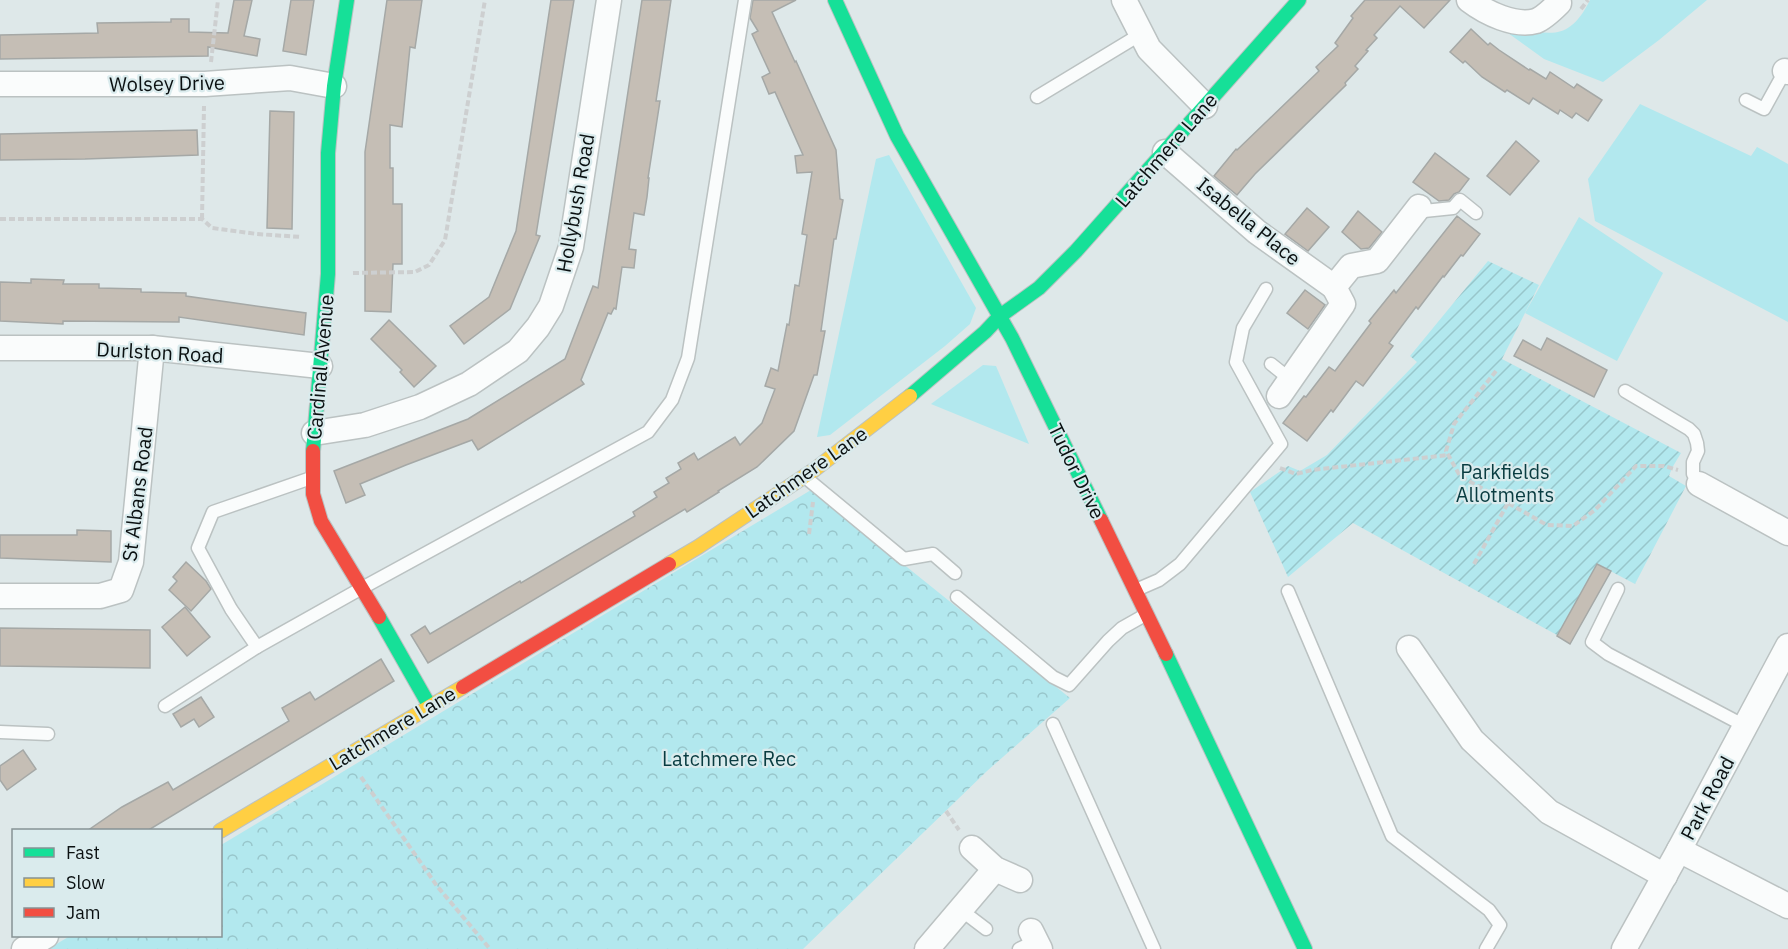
<svg xmlns="http://www.w3.org/2000/svg" width="1788" height="949" font-family="'IBM Plex Sans',sans-serif">
<style>
.grass{fill:#b2e8ee}
.park{fill:url(#park-crowns)}
.garden{fill:url(#garden-furrows)}
.building{fill:#c5beb5;stroke:#a5a8a6;stroke-width:1.5}
.lines{fill:none;stroke-linecap:round;stroke-linejoin:round}
.lane-casing{stroke:#bbc2c2;stroke-width:15}
.street-casing{stroke:#bbc2c2;stroke-width:27}
.fast-casing{stroke:#bbc2c2;stroke-width:16}
.slow-casing{stroke:#bbc2c2;stroke-width:16}
.jam-casing{stroke:#bbc2c2;stroke-width:16}
.path{stroke:#cdcfd0;stroke-width:4;stroke-dasharray:6 3;stroke-linecap:butt}
.lane{stroke:#fafcfc;stroke-width:12}
.street{stroke:#fafcfc;stroke-width:24}
.fast{stroke:#16e098;stroke-width:14}
.slow{stroke:#ffcf43;stroke-width:14}
.jam{stroke:#f24e42;stroke-width:14}
.labels{text-anchor:middle;dominant-baseline:central;stroke-width:4.5;stroke-linejoin:round;paint-order:stroke}
.street-label{font-size:20px;fill:#0a1011;stroke:#daebed}
.park-label{font-size:20px;fill:#093c41;stroke:#daebed}
</style>
<defs>
<pattern id="park-crowns" width="20" height="18" patternUnits="userSpaceOnUse" patternTransform="scale(1.5)"><rect width="20" height="18" fill="#b2e8ee"/><path d="M2 6a3 3 0 1 1 6 0M12 15a3 3 0 1 1 6 0" fill="none" stroke="#98c6cb"/></pattern>
<pattern id="garden-furrows" width="10" height="10" patternUnits="userSpaceOnUse" patternTransform="scale(1.5)"><rect width="10" height="10" fill="#b2e8ee"/><path d="M-1 1l2-2M0 10L10 0M9 11l2-2" fill="none" stroke="#98c6cb"/></pattern>
</defs>
<rect width="100%" height="100%" fill="#dee8e9"/>
<g class="grass">
<path d="M1590,0h117l-48,40 -56,42 -59,-23 -47,-34c44,3 68,26 93,-25z"/>
<path d="M1640,104l111,52 6,-9 31,17v158l-193,-101 -7,-42z"/>
<path d="M889,155l87,153 -6,16 -25,22 -115,89 -13,2 59,-278z"/>
<path d="M1579,217l84,56 -46,88 -92,-48z"/>
<path d="M983,365l13,1 33,78 -98,-40z"/>
</g>
<path class="park" d="M811,490l259,208 -83,73 -184,178h-755l22,-13h150l1,-91z"/>
<path class="garden" d="M1488,261l51,24 -37,74 179,94 -9,15 -3,8 17,10 -51,98 -38,-20 -40,71 -204,-112 -65,54 -38,-85 38,-26 12,5 27,-16 90,-93 -7,-6z"/>
<g class="building">
<path d="M234,0h18l-8,36 16,3 -3,17 -49,-9v9l-208,3v-24l98,-2 -1,-10 74,-1v-3h18v13l39,1z"/>
<path d="M291,0h23l-8,55 -23,-4z"/>
<path d="M387,0h35l-7,48 -5,-1 -8,80 -12,-2v43h3v36h9v60h-9l-2,48 -26,-1v-159z"/>
<path d="M551,0h23l-38,235 4,1 -30,73 -46,35 -14,-18 39,-29 27,-66z"/>
<path d="M642,0h29l-11,75 -4,26h4l-12,77h1l-2,19 -3,18 -10,-2 -5,36 7,1 -2,18 -12,-1 -6,42 -2,-1 -3,6 -3,-1 -27,67 3,4 -106,66 -6,-10 -66,25 -46,19 5,11 -19,8 -12,-32 134,-52 97,-60 28,-73 5,2z"/>
<path d="M753,0h43l-24,12 23,50 1,-1 40,89 4,49 3,1 -7,39h-2l-13,92h4l-8,44h-3l-20,56 -37,36 -39,24 1,1 -32,20 -2,-3 -257,154 -17,-28 14,-9 5,8 90,-53 1,2 114,-67 -2,-4 24,-15 -3,-5 15,-9 -3,-5 15,-9 -3,-6 16,-10 4,7 37,-23 5,8 22,-22 13,-34 -10,-3 6,-18 7,3 9,-47 2,1 6,-40 4,1 8,-51 -5,-1 10,-62 -15,1 -2,-17 8,-1 -28,-63 -6,2 -7,-17 8,-4 -18,-39 6,-3 -8,-13z"/>
<path d="M1365,0h85l-26,28 -24,-22 -26,29 3,3 -11,12 2,1 -13,15 3,3 -13,14 1,2 -91,89 -18,21 -23,-19 22,-27 1,1 82,-79 -3,-4 22,-21 -3,-3 18,-25 -2,-2z"/>
<path d="M1471,29l17,16 2,-2 9,7 30,20 1,-1 16,10 4,-7 24,16 3,-4 25,16 -14,21 -12,-8 -4,5 -12,-8 -2,4 -25,-16 -4,6 -22,-14 -2,2 -23,-15 -17,-16 -2,2 -13,-11z"/>
<path d="M270,111l24,1 -2,117 -25,-1z"/>
<path d="M197,130l1,25 -113,4 -85,1v-26z"/>
<path d="M1516,141l23,20 -29,34 -23,-19z"/>
<path d="M1435,153l34,26 -10,13 -5,2 -5,6 -10,1 -26,-19z"/>
<path d="M1307,208l22,19 -21,24 -23,-17z"/>
<path d="M1358,211l24,21 -13,16 -8,1 -19,-17z"/>
<path d="M1457,216l23,18 -17,22 -2,-1 -17,22 -1,-1 -25,33 -2,-2 -27,36 4,3 -30,40 -7,-5 -23,31 -2,-2 -24,31 -24,-18 21,-27 2,1 23,-30 6,4 36,-48 -2,-2 25,-31 2,3z"/>
<path d="M31,279l33,1 -1,4h36v4l42,1v3l45,1v3l120,17 -2,22 -125,-18v5l-116,-1v3l-63,-3v-39l31,1z"/>
<path d="M1305,290l20,15 -17,24 -21,-16z"/>
<path d="M389,320l47,46 -22,21 -14,-15 2,-2 -31,-31z"/>
<path d="M1547,338l60,32 -13,27 -80,-41 9,-16 18,10z"/>
<path d="M77,530l34,1v31l-111,-4v-23h77z"/>
<path d="M186,562l20,19 5,8 -20,22 -22,-21 8,-9 -4,-4z"/>
<path d="M1597,564l14,7 -41,73 -13,-8z"/>
<path d="M185,607l25,30 -23,19 -25,-29z"/>
<path d="M0,628l150,2v38l-150,-2z"/>
<path d="M381,659l13,22 -247,150h-60l35,-24 46,-25 5,8 116,-69 -7,-13 28,-16 5,8z"/>
<path d="M201,697l13,20 -15,10 -5,-8 -13,8 -8,-13z"/>
<path d="M23,750l13,19 -29,21 -7,-10v-14z"/>
</g>
<g class="lines">
<defs>
<g id="lane">
<path d="M1037,97l104,-63"/>
<path d="M1746,100l18,9 21,-38"/>
<path d="M1419,207l5,4 29,-3 7,-8 16,13"/>
<path d="M1271,364l20,16"/>
<path d="M1625,391l64,38 5,5 3,9 1,8 -5,11v12l6,10"/>
<path d="M805,477l99,82 29,-5 22,19"/>
<path d="M1618,589l-26,53 16,12 137,72"/>
<path d="M1136,590l23,-10 21,-16 101,-120 -45,-82 7,-34 23,-39"/>
<path d="M1288,591l104,245 97,74 11,15 -14,24"/>
<path d="M957,597l96,80 16,8 39,-44 14,-13 23,-13"/>
<path d="M257,647l-26,-38 -33,-61 15,-36 98,-34"/>
<path d="M165,706l92,-59 105,-59 286,-156 24,-32 16,-42 57,-358"/>
<path d="M1053,724l101,225"/>
<path d="M0,732l48,2"/>
<path d="M961,910l25,19"/>
<path d="M1019,949l17,-8"/>
</g>
<g id="street">
<path d="M1124,0l25,49 56,57"/>
<path d="M1469,0c17,13 46,27 67,21 8,-3 17,-12 23,-18"/>
<path d="M1785,71l3,1"/>
<path d="M0,84h205l85,-6 44,8"/>
<path d="M1165,152l92,80 77,55"/>
<path d="M0,348h152l168,18"/>
<path d="M1279,396l64,-92 -9,-17 17,-21 26,-5 42,-54"/>
<path d="M314,433l51,-8 55,-18 49,-23 49,-33 20,-24 13,-21 20,-59 38,-247"/>
<path d="M1699,484l89,49"/>
<path d="M0,596h100l21,-6 10,-28 21,-214"/>
<path d="M1409,648l63,92 77,72 116,64"/>
<path d="M972,848l23,21 25,11"/>
<path d="M1679,850l109,56"/>
<path d="M1031,931l9,18"/>
<path d="M24,949l22,-13"/>
<path d="M927,949l68,-80"/>
<path d="M1624,949l55,-99 109,-204"/>
</g>
<g id="fast">
<path d="M835,0l62,136 115,202 89,182"/>
<path d="M910,396l75,-64 15,-16 39,-28 37,-37 223,-251"/>
<path d="M313,451l15,-177v-121l6,-67 13,-86"/>
<path d="M379,617l50,88"/>
<path d="M1166,654l139,295"/>
</g>
<g id="slow">
<path d="M669,564l29,-17 116,-77 96,-74"/>
<path d="M220,831l243,-144"/>
</g>
<g id="jam">
<path d="M313,451v43l8,27 58,96"/>
<path d="M1101,520l65,134"/>
<path d="M463,687l206,-123"/>
</g>
</defs>
<use href="#lane" class="lane-casing"/>
<use href="#street" class="street-casing"/>
<use href="#fast" class="fast-casing"/>
<use href="#slow" class="slow-casing"/>
<use href="#jam" class="jam-casing"/>
<g class="path">
<path d="M1581,9l7,-9"/>
<path d="M211,62l7,-62"/>
<path d="M0,219h202l10,9 45,6 44,3"/>
<path d="M202,219l2,-113"/>
<path d="M353,273l62,-1 14,-7 16,-25 40,-240"/>
<path d="M1496,371l-42,53 -8,27 14,25 87,49 26,1 22,-16 41,-44h28l14,4"/>
<path d="M1280,468l16,6 16,-4 136,-15"/>
<path d="M809,534l4,-32"/>
<path d="M1474,564l34,-61"/>
<path d="M361,777l76,109 53,63"/>
<path d="M946,811l13,19"/>
</g>
<use href="#lane" class="lane"/>
<use href="#street" class="street"/>
<use href="#fast" class="fast"/>
<use href="#slow" class="slow"/>
<use href="#jam" class="jam"/>
</g>
<g class="labels">
<g class="street-label">
<text transform="translate(167 83) rotate(-1)">Wolsey Drive</text>
<text transform="translate(1166 150) rotate(-49)">Latchmere Lane</text>
<text transform="translate(575 203) rotate(-80)">Hollybush Road</text>
<text transform="translate(1249 221) rotate(39)">Isabella Place</text>
<text transform="translate(160 352) rotate(3)">Durlston Road</text>
<text transform="translate(320 367) rotate(-85)">Cardinal Avenue</text>
<text transform="translate(1077 471) rotate(64)">Tudor Drive</text>
<text transform="translate(806 472) rotate(-35)">Latchmere Lane</text>
<text transform="translate(137 494) rotate(-83)">St Albans Road</text>
<text transform="translate(392 728) rotate(-31)">Latchmere Lane</text>
<text transform="translate(1707 798) rotate(-62)">Park Road</text>
</g>
<g class="park-label">
<text x="1505" y="471">Parkfields<tspan x="1505" dy="23">Allotments</tspan></text>
<text x="729" y="758">Latchmere Rec</text>
</g>
</g>
<rect x="12" y="829" width="210" height="108" fill="#daebed" stroke="#879395" stroke-width="1.5"/>
<rect x="24" y="848" width="30" height="9" fill="#16e098" stroke="#879395" stroke-width="1.5"/>
<text x="66" y="859" font-size="18" fill="#0a1011">Fast</text>
<rect x="24" y="878" width="30" height="9" fill="#ffcf43" stroke="#879395" stroke-width="1.5"/>
<text x="66" y="889" font-size="18" fill="#0a1011">Slow</text>
<rect x="24" y="908" width="30" height="9" fill="#f24e42" stroke="#879395" stroke-width="1.5"/>
<text x="66" y="919" font-size="18" fill="#0a1011">Jam</text>
</svg>
